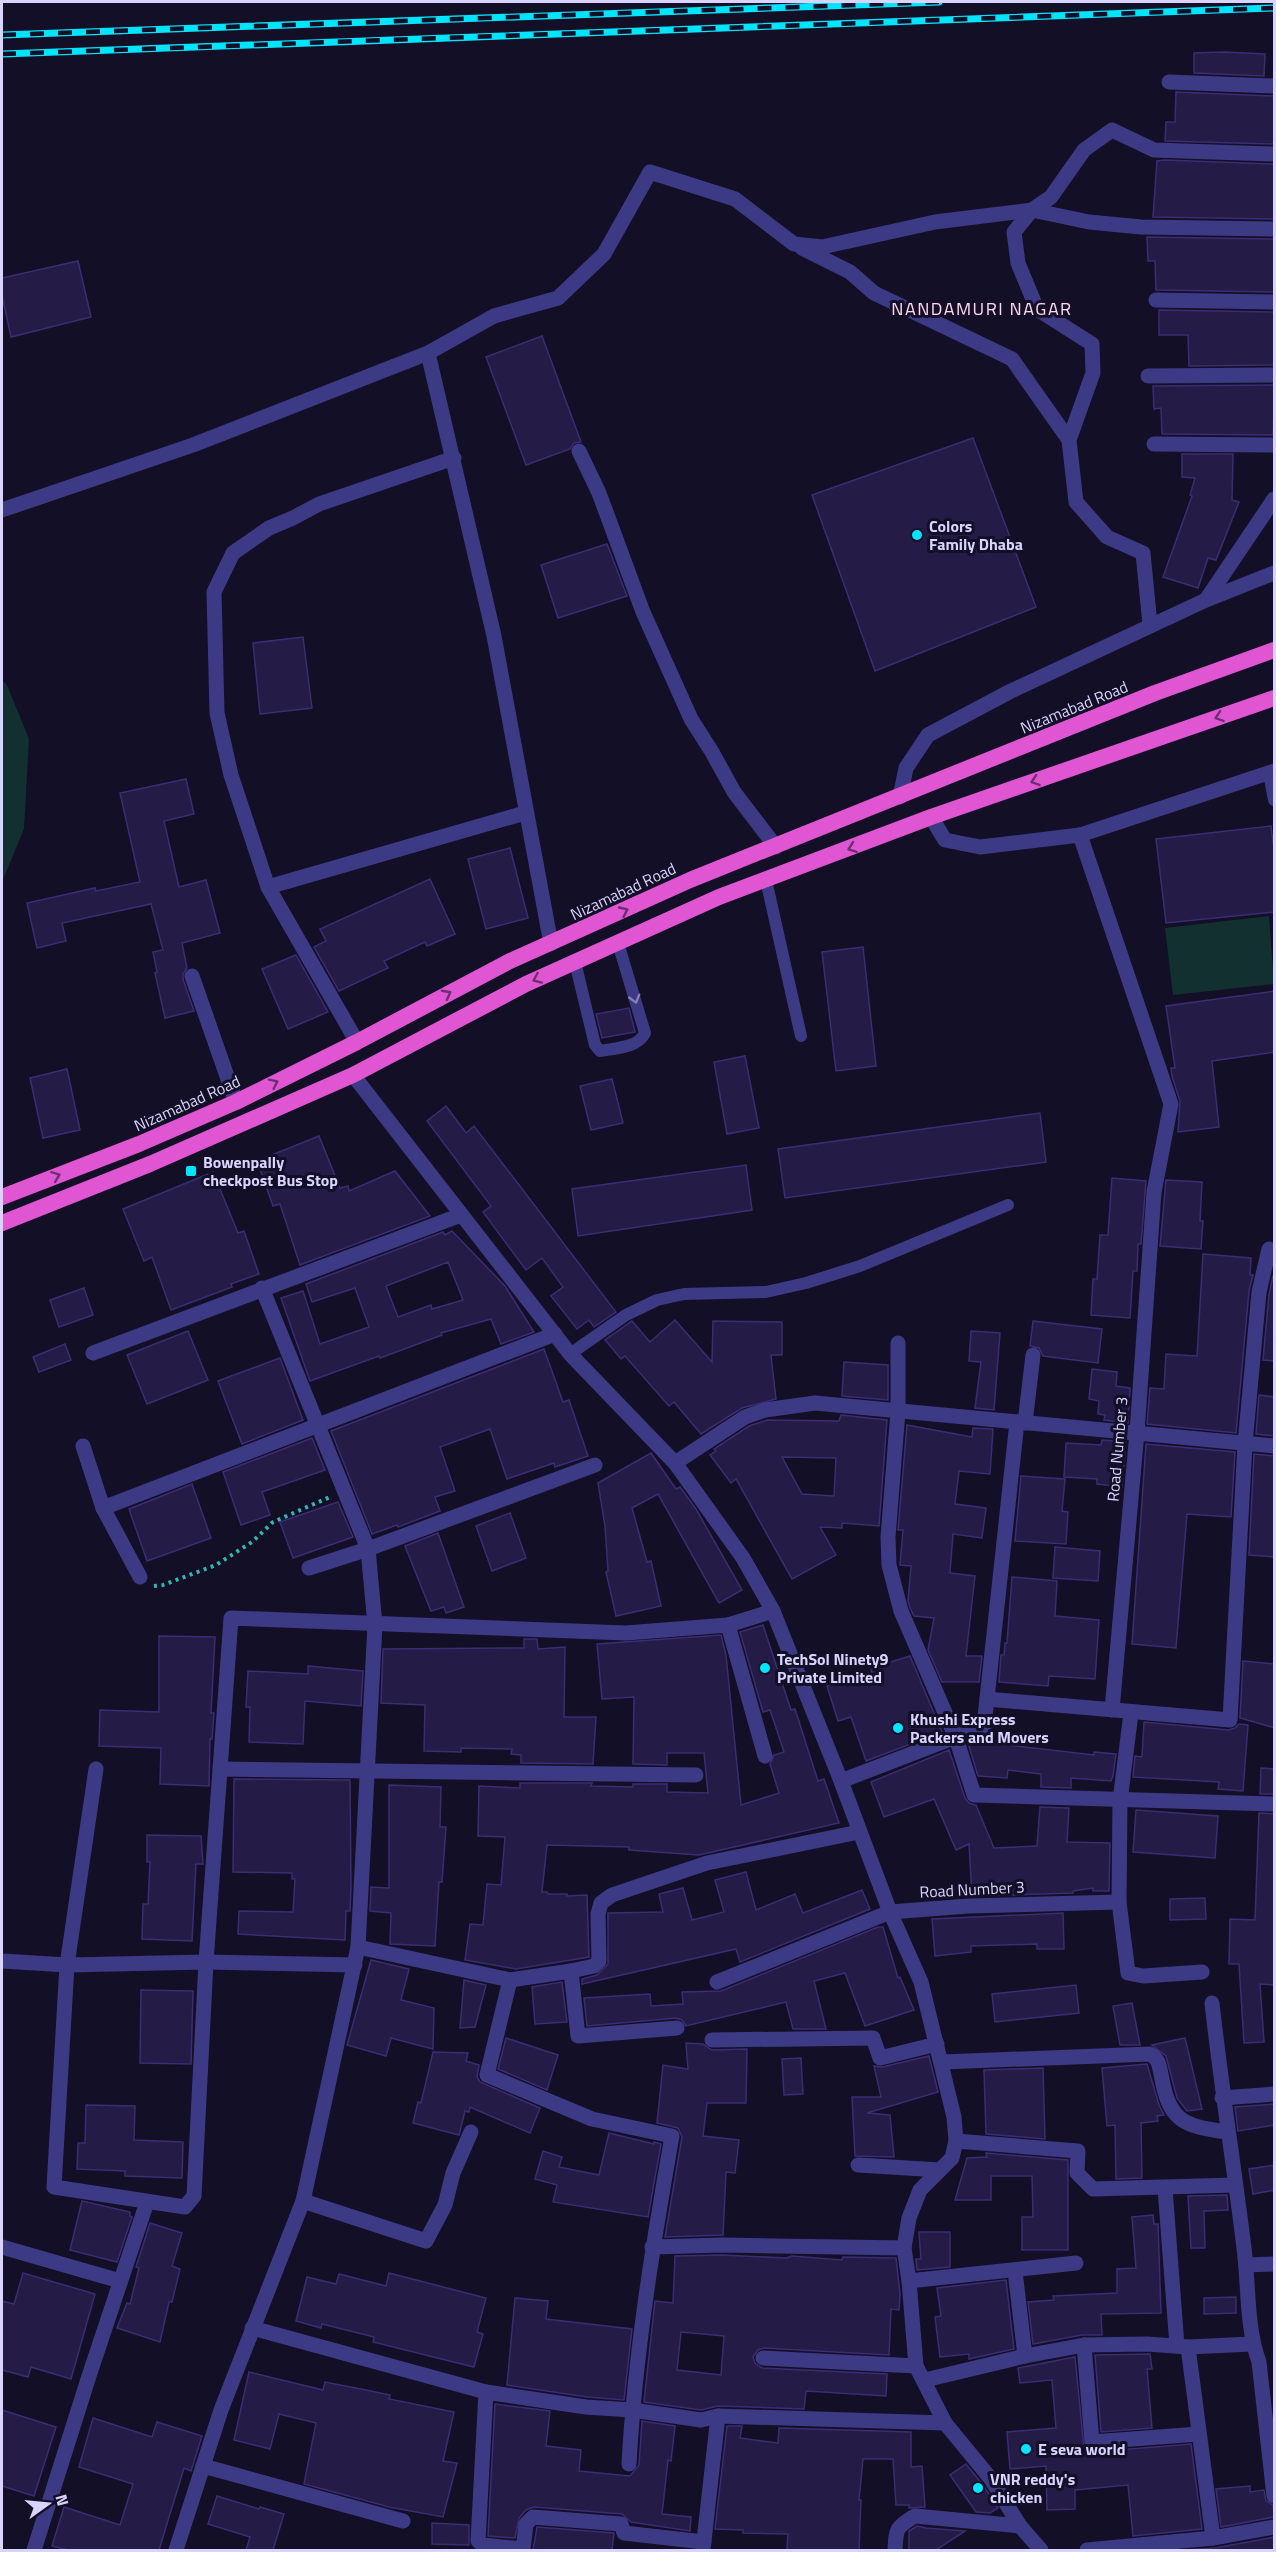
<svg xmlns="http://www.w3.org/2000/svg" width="1276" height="2552" font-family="'Titillium Web',sans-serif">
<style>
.green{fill:#12302f}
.building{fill:#241b47;stroke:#3b2d73;stroke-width:1.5;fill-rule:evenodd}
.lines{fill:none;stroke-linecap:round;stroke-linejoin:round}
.path{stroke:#2fb8b0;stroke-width:4;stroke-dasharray:3 4.5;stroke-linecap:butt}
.service{stroke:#3d3a85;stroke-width:12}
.minor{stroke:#3d3a85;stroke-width:15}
.tertiary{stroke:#3d3a85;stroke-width:15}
.trunk{stroke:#e055d1;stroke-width:16}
.rail-casing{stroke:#00e5ff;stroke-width:7}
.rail{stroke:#130f26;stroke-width:4.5;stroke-dasharray:14;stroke-linecap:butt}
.oneway{stroke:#6f2e73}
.oneway2{stroke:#837fbc}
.poi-dot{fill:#00e5ff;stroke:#130f26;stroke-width:2}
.labels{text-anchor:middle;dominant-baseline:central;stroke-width:6;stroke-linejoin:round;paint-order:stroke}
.poi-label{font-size:16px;font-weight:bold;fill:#d9d4ff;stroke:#130f26;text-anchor:start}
.street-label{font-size:16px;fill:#d9d4ff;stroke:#130f26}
.neighbourhood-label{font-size:18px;letter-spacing:1.5px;fill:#ffd6f0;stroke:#130f26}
</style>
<rect width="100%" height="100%" fill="#130f26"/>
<g class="green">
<path d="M2,680l5,5 22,54 -5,90 -22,53z"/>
<path d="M1269,916l5,68 -101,11 -8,-67z"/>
</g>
<g class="building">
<path d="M1225,52l40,2 -1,22 -70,-3v-20z"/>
<path d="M1176,92l99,4v48l-110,-3 1,-19h9z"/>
<path d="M1165,160l110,4v55l-122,-2 4,-56z"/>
<path d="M1147,237l128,2v53l-119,-2 -1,-29h-7z"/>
<path d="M78,261l13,56 -80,20 -9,-42v-17z"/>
<path d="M1159,310l116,2v53l-86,1 -1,-31h-29z"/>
<path d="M542,336l39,106 -7,1 -4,6 -44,16 -40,-108z"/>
<path d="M1275,385l-2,50 -111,-1 -1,-26 -7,1 -1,-23z"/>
<path d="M973,438l63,169 -161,64 -63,-176z"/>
<path d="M1182,454h51l-1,46 7,2 -23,58 -8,-2 -10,30 -35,-11 29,-81 -2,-1 5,-17 -13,-1z"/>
<path d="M607,544l20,52 -69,22 -17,-53z"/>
<path d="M303,637l9,71 -52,6 -7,-71z"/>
<path d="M186,779l8,35 -30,7 15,66 27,-7 14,53 -38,10 5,25 -4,6v5l11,32 -29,7 -10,-45 2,-1 -4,-20 10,-2 -12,-46 -89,19 4,18 -29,7 -10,-45 68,-15 1,3 44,-9 -20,-89z"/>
<path d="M1271,826l4,33v53l-109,11 -10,-84z"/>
<path d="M510,848l18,70 -42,11 -18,-70z"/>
<path d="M430,879l25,55 -28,12 -2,-4 -41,19 4,7 -49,23 -25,-44 12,-6 -6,-12z"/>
<path d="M863,947l13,119 -40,5 -14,-119z"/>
<path d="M296,955l32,57 -40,17 -26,-60z"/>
<path d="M1275,991v61l-63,9 7,66 -41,5 2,-31 -8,-25 -1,-8h4l-9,-62z"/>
<path d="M629,1008l6,24 -33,6 -6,-24z"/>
<path d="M745,1056l14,72 -32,6 -13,-72z"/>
<path d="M67,1069l13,61 -37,8 -13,-60z"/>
<path d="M612,1079l11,44 -32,7 -11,-44z"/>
<path d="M446,1106l20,27 8,-7 142,186 -22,15 -5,-7 -12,9 -26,-33 12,-9 -21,-29 -16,12 -43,-58 8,-6 -64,-85z"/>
<path d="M1040,1113l6,49 -261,36 -7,-49z"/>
<path d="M319,1136l21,52 8,-2 1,5 46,-20 35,45 -130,49 -20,-61 -7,2 -16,-45z"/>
<path d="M746,1165l6,45 -174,26 -6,-47z"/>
<path d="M213,1172l25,61 6,-2 15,43 -28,10 1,3 -61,23 -19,-53 -8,4 -21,-52z"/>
<path d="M1112,1178l34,3 -5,63h-3l-1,27h-4l-3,47 -39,-3 2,-36h4l3,-44h8z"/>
<path d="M1166,1180l36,2 -2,39h3l-2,28 -41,-3z"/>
<path d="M452,1231l53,55 29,46 -33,12 -10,-25 -50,14 1,2 -62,23 -1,-2 -69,25 -29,-83 22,-7 17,53 49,-17 -14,-39 -43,14 -6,-18 137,-52 2,3zM448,1262l15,38 -31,9 -1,-4 -33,12 -12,-31z"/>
<path d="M1203,1254l48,4 -1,17h3l-4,16 -13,142 -89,-9 3,-36 14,1 2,-35 31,2z"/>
<path d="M1273,1276h2v85l-12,-1 6,-66z"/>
<path d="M84,1288l9,27 -34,12 -9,-27z"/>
<path d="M675,1320l37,42 1,-41 69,1v33h-11l5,44 -34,9 -41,26 -27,-32 -5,4 -44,-50 -4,3 -16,-19 27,-19 18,21z"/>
<path d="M1033,1321l69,8 -4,34 -55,-7 -4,-8 -9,-2z"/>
<path d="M188,1331l20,49 -61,24 -20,-49z"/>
<path d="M971,1331l29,2 -6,77 -19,-2 6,-46 -12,-1z"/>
<path d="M65,1344l6,16 -32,12 -6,-15z"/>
<path d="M544,1349l19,53 6,-2 19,56 -33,11 -1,-4 -47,16 -17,-50 -50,18 15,44 -20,6 5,14 -42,16 -1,-2 -25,9 -41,-103z"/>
<path d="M280,1358l23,62 -61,24 -24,-63z"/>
<path d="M844,1362l44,3v35l-46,-4z"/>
<path d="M1092,1369l25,3 -1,14 14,2 -2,35 -24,-3 1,-5 -7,-1 1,-13 -10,-2z"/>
<path d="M1259,1395l16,2v39l-19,-2z"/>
<path d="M841,1415l46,5 -8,106 -37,-3v5l-22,-1 16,28 -44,24 -56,-100 -5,4 -21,-28 6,-4 -2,-2 35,-23 18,-6 72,1zM782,1457l54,1 -2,38 -32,-2z"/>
<path d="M907,1425l65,12 1,-9 20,1 -3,45 -31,-3 -4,33 31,4 -4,30 -29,-4 -3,39 25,3 -9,80h16l-3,26h-37l-14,-32 6,-32 -20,-2 -4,-8 -2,-7 3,-35 -11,-1 3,-35h-5z"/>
<path d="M312,1438l13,32 -63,22 8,23 -29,10 -18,-53z"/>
<path d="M1102,1440l24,2 -4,45 -25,-3v-5l-33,-2 2,-34 35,2z"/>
<path d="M1146,1444l89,8 -4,65 -44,-3 -11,134 -44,-4z"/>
<path d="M651,1453l25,36 4,-2 16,22 46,81 -23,13 -61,-109 -26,14 15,54 4,-1 10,45 -45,10 -10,-44 2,-1 -3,-45 -7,-43z"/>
<path d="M1254,1454l21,2v101l-26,-2z"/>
<path d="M1021,1476l44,3 -3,32 6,1 -2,32 -51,-3z"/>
<path d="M192,1484l19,54 -64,23 -18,-52z"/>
<path d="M338,1502l15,35 -60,21 -13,-36z"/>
<path d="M510,1513l16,45 -34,13 -16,-45z"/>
<path d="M438,1533l26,74 -18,6 -2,-6 -13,4 -26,-65z"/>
<path d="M1055,1547l45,4 -2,30 -45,-3z"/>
<path d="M1012,1577l45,4 -2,35 44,4 -4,59 -46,-3 -1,10 -49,-4 2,-27h3l1,-12h2z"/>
<path d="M763,1625l28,85 4,-1 23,72 6,-2 15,44 -140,32 -70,-5v-3l-82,-2 -5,47h5l1,2h19v2l20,-1 2,62 -73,12 -51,-9 5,-36 13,1 4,-41 14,1 4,-48 -27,-1 1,-50 41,2v-5h72l-1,3 42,1v-3h34v8l41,1 -4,-40h-37v12l-34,-1 1,-67 -32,2 -5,-55 124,-9 5,20 15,150 38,-12 -9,-29 4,-9 10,-3 -14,-42 -7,2 -23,-80z"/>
<path d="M159,1636l56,1 -4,76h3l-2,26h-2l-1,47 -49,-2 1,-36 -62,-2 1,-36 59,2z"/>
<path d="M524,1639h13l1,10 27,-2 -1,70h32l-3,47 -72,-1v-8l-10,-1 1,-5 -51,-1v4l-37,-1 1,-46 -44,-2 2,-54 141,-1z"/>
<path d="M910,1656l32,76 -76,29 -15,-44 -13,4 -11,-35 45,-14 -1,-4z"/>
<path d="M1243,1661l32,3v64l-35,-10z"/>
<path d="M308,1666l55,5 -2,35 -56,-5 -2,43 -54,-2 1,-35h-4l2,-36 60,3z"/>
<path d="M1144,1722l85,8 6,-2 4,-4 9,1 -5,66 -25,-2 1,-7 -86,-5 2,-21 7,1z"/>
<path d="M972,1741l122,14v-3l22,2 -3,22 -2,5 -40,-3v10l-30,-1v-13l-33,-4 -1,8 -29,-2 -10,-33z"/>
<path d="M949,1750l16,48 4,5 7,2 18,43 43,-2 3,-39 29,1 -2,34 43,1 -1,48h-16v-3l-20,3v2l-101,3 -3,-52 -13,6 -22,-51 -50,18 -13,-35z"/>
<path d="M1261,1768l14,1v25h-15z"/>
<path d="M234,1779l116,1 1,107 -1,24h-4l-1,29 -107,-6 1,-23 54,1 2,-33h-3v-6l-59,-1z"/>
<path d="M389,1785l52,2 -1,40h6l-4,55h-3l-4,64 -45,-2 1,-31 -21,-2 1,-24 18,1z"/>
<path d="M1136,1810l82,6 -3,42 -82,-6z"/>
<path d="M1259,1813l16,1v171l-15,-1 4,58 -20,1 -5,-79h-10l1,-45 25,1z"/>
<path d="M147,1835l54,1 2,28h-7l-4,77 -50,-2 1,-35h5l2,-42h-3z"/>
<path d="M746,1872l10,38 39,-16 8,19 59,-23 8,19 -130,53 -4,-13 -154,35v-5l15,-4 11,-11v-51l55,-1 -4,-18 24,-6 9,32 32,-8 -9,-32z"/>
<path d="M1205,1898l1,21 -36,1v-21z"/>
<path d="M1063,1913l1,36h-27v-5l-66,2v6l-36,4 -3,-37z"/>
<path d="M878,1927h5l15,51 2,-1 14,33 -49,16 -20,-53 -31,8 12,48h-33l-7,-27 -100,24 -4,-6 -6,-2 -89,8 -3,-28 66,-4 1,12 32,-2 -1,-12 39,-1z"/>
<path d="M371,1960l38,9 -8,31 33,8 -1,41 -42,-11 -5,18 -39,-11z"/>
<path d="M464,1980l22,5 -11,42 -15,1z"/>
<path d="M562,1982l5,40 -32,2 -3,-37z"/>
<path d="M1076,1985l3,28 -84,9 -3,-28z"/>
<path d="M141,1990l52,1 -2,73 -51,-1z"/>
<path d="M1132,2003l8,42h-20l-7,-39z"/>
<path d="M506,2038l52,17 -11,35 -49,-21z"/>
<path d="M1185,2038l17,71 -15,2 -10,-13 -11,-42 -14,-11z"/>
<path d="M686,2043l17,1 9,6 35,-1 -1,54h-39l-4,33 36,4 -4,33 -9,-1 -3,63 -58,2 17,-100 -4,-9 -21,-5 6,-58 25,4z"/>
<path d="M433,2052l35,1 -2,8 13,4 -2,12 3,5 60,26 -10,25 -60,-26 -1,5 -4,-1 -6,24 -46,-12 5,-21 3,1z"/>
<path d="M929,2056l9,36 -71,21 23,2 4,42 -39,-1 -3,-59h29l-7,-31 8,1z"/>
<path d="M801,2058l2,36 -19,1 -2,-36z"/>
<path d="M1147,2064l12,41 5,10 -7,1 1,5 -17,2 1,55 -26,1 -1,-54 -8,1 -5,-58z"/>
<path d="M1043,2068l2,71 -59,-5 -2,-64z"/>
<path d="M1275,2104v21l-37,6 -3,-24z"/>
<path d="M86,2105l49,1 -1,34 49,2 -1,36 -57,-2v-5l-48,-2 1,-26h7z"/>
<path d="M609,2133l45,11v-2l7,2 -13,73 -95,-15 4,-17 -22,-6 8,-28 19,6 -3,10 40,8z"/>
<path d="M986,2153l82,7v90h-46v-33h11l-1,-41h-41v24h-36l12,-42 20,-1z"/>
<path d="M1275,2165v25l-22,4 -4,-25z"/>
<path d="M1227,2195l1,15 -24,1 1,37h-14l-3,-52z"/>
<path d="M82,2201l48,11v4l2,1 -15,45 -47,-12z"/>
<path d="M1153,2215l1,9h4l3,89 -60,1 1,21h-20l-49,9 -5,-42 26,-2 -1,-4 64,-3v-24l19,-1 -4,-51z"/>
<path d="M150,2223l32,10 -10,33 8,3 -8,33h-3l-9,40 -43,-14 10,-25 3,1 9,-36 -3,-1z"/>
<path d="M919,2232h31v35l-33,3 -1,-11h5z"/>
<path d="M722,2255l64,3 6,-2 50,4 1,-3 53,1 4,36 -1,16 -8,-1 -2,46 -125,-7 -6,2 -5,7 2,6 7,5 125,6 -1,22 -80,-5 -2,18 -86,-3 -17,4 -57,-8 11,-101 18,2 2,-47zM681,2332l43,4 -3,39 -44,-5z"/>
<path d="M23,2273l72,21 -24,85 -40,-12 -3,10 -26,-7v-69l12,3z"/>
<path d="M389,2273l97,25 -9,34 6,2 -9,33 -101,-25 1,-5 -52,-13 -1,4 -25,-7 11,-44 29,7 3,-10 47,12z"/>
<path d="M1006,2280l8,69 -45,10v-5l-29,3 -5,-40 6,-1 -4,-28z"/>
<path d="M1236,2297v16l-32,1v-16z"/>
<path d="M515,2298l33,3 -2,18 86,10 -8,71 -37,-3 -80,-12z"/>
<path d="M1150,2354l2,15h-5l5,59 -51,4 -6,-77z"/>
<path d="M1075,2357l9,91 9,4 98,-8 11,85 -69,7 -5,-51 -53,5v19l-28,1 -1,-44 -36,3 -3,-37 49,-4 -4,-48 -32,3 -2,-15z"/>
<path d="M249,2372l74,18 2,-8 36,7 29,6 -1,4 65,13 -11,49 14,2 -14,54 -54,-10 -85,-23 12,-61 -37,-9 -9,35 -36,-9z"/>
<path d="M495,2404l55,7 -4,35 35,4 -2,21 51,5 9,-11 3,-44 33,5 -4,35 -3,-1 -6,54 29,3 -1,14 -59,-9 -9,-8 -88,-7 -8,3 -7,8 -4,20 -27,-2z"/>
<path d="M2,2410l54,17 -22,69 -32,-10z"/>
<path d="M93,2418l59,19 5,-15 45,14 -11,35 -7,-3 -25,82h-91l-16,-4 12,-39 56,18 13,-41 -54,-17z"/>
<path d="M727,2426h15l-2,12 38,5 1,-15 132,4v35l11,-1 3,41 -16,1v-3h-13l-3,-46h-30l-4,41h2l-2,50h-72l1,-16 -45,-1v-3l-28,-1z"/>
<path d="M966,2464l17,21 15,23 -8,5 -14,-1 -26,-37z"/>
<path d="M1250,2486v6l14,-2 2,11 7,4 1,12 -53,10 -5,-38z"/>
<path d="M217,2496l42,13 1,-2 24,7 -11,36h-27l4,-13 -42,-13z"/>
<path d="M432,2523l37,2v20l-37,-1z"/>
<path d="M917,2526l9,2 39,3 -29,19h-27v-19z"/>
<path d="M537,2527l77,6 -2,17h-79z"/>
<path d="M1275,2537v13h-90l30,-2z"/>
</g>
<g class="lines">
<path class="path" d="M154,1586l9,-1 53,-20 36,-23 21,-20 57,-25"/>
<g class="service">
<path d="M1269,773l5,27"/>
<path d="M766,880l35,156"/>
<path d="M575,962l20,83 5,6c15,-3 38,-3 45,-18l-27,-90"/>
<path d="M570,1354l56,-39 31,-15 27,-6 82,-2 40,-9 54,-17 148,-61"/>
</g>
<g class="minor">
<path d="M1169,82l105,4"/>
<path d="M802,248l48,24 24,21 138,66 57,81"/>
<path d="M1156,300l118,2"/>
<path d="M428,353l66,283 57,308"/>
<path d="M1148,376l126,-1"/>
<path d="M1154,444l120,1"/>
<path d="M579,451l20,42 44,119 48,107 21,33 22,40 42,55"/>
<path d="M2,510l191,-65 235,-92 66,-37 64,-18 46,-44 46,-82 85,27 59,45 28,3 113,-25 97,-12 19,-13 33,-47 28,-20 42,20 120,4"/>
<path d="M1206,600l68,-101"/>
<path d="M1150,625l-7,-72 -36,-16 -31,-35 -7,-62 24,-67 -1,-29 -55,-35 -19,-46 -4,-31 18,-22 57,12 52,5 133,2"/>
<path d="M900,797l6,-29 22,-33 83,-44 195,-91 68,-27"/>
<path d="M931,817l14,23 35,7 100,-12 194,-64"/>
<path d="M1080,835l91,269 -17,88 -17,240 -25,278"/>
<path d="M268,887l257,-74"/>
<path d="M192,976l44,126"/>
<path d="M357,1042l-89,-155 -37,-112 -14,-62 -3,-121 19,-39 36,-25 24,-10 26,-14 135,-46"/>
<path d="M898,1343v68l-10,126 1,28 12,46 55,127 18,57 300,9"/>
<path d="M93,1353l368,-138"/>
<path d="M1025,1423l8,-68"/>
<path d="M83,1446l20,62 37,69"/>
<path d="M675,1463l70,-46 20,-7 50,-7 459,43"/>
<path d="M103,1508l452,-174"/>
<path d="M309,1568l59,-19 227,-84"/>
<path d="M728,1625l37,131"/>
<path d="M987,1699l243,21 15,-276 14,-152 10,-43"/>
<path d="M1131,1713l-11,88 -1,101 9,71 15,3 59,-4"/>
<path d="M96,1769l-29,196 -13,222 131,20 9,-11 12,-234 25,-344 395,15 102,-8 45,-14"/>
<path d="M220,1769l476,6"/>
<path d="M841,1781l143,-55 33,-304"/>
<path d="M358,1947l152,33 61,-9 23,-5 5,-5 -1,-47 3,-11 11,-8 95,-32 152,-31"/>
<path d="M2,1961l65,4 139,-3 149,3"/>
<path d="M571,1971l7,65 99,-8"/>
<path d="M510,1980l-23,95 105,44 80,17c-19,108 -37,218 -43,328"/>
<path d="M717,1982l173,-70 78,-6 151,-4"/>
<path d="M1212,2003c9,82 22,163 32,245 5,38 2,78 15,114l15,134"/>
<path d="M712,2040l161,-2 7,20 57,-14"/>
<path d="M942,2062l208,-8c9,5 9,11 11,20 8,47 21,52 66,58"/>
<path d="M1222,2098l52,-4"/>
<path d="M956,2141l122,10 -1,22 16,16 142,-4"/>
<path d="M858,2165l82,5"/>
<path d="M1165,2188l12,158"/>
<path d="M303,2201l123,40 19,-36 8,-32 18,-41"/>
<path d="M2,2247l118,34"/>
<path d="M652,2247l70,-2 182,3"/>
<path d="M1246,2265l28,-1"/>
<path d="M1015,2271l10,85"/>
<path d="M909,2281l167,-18"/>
<path d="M252,2328l234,64 100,15 46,3 69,10 17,-4 227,7"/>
<path d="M1084,2345l8,97 107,-8"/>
<path d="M1188,2347l25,191"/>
<path d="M763,2358l153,8"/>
<path d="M925,2380l100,-24 59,-11 63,-1 41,3 64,-3"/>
<path d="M486,2392l-8,149 5,4 40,4"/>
<path d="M203,2466l200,55"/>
<path d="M34,2550l55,-174 58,-174"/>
<path d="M176,2550l45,-140 82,-209 55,-254 17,-322 -7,-76 -106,-261"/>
<path d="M523,2550l3,-26 7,-7 88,7 3,9 80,9"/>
<path d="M703,2550l15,-134"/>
<path d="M895,2550c1,-21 1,-23 20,-34l105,10"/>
<path d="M1087,2550l126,-12 61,-11"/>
</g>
<path class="tertiary" d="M353,1075l217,279 105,109 68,95 30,53 68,170 49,131 31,70 33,135 2,24 -4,17 -32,32 -11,28 -5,30 5,33 7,85 29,57 46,56 29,47 21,24"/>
<g class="trunk">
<path d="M2,1197l137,-53 97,-42 121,-60 153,-81 180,-81 465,-187 119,-43"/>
<path d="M2,1223l148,-59 203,-89 173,-91 193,-87 212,-80 343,-119"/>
</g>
<defs>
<g id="rail">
<path d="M2,35l937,-33"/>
<path d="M2,54l1272,-46"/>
</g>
</defs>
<use href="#rail" class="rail-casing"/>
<use href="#rail" class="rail"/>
</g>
<defs><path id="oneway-chevron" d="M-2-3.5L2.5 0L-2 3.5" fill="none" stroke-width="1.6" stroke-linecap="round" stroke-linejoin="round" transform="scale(1.5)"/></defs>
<g class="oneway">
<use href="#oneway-chevron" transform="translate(1219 717) rotate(161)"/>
<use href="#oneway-chevron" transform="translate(1035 781) rotate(161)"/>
<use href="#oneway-chevron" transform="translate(852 848) rotate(160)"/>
<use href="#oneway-chevron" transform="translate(624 911) rotate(-25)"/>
<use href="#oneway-chevron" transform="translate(537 979) rotate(156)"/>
<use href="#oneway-chevron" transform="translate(447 994) rotate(-28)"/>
<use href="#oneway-chevron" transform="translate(274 1083) rotate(-26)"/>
<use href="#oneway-chevron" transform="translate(56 1176) rotate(-21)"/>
</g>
<use class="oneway2" href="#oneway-chevron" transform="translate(635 999) rotate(74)"/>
<g class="poi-dot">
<circle cx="917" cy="535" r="6"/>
<rect x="185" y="1165" width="12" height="12" rx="3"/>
<circle cx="765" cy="1668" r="6"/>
<circle cx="898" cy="1728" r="6"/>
<circle cx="1026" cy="2449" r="6"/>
<circle cx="978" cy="2488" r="6"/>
</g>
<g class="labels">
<g class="poi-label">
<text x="929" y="526">Colors<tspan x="929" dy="18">Family Dhaba</tspan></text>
<text x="203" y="1162">Bowenpally<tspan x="203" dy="18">checkpost Bus Stop</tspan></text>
<text x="777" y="1659">TechSol Ninety9<tspan x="777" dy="18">Private Limited</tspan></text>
<text x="910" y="1719">Khushi Express<tspan x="910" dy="18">Packers and Movers</tspan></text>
<text x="1038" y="2449">E seva world</text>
<text x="990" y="2479">VNR reddy's<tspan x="990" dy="18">chicken</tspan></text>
</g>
<g class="street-label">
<text transform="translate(1074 707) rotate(-22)">Nizamabad Road</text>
<text transform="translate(623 891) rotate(-25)">Nizamabad Road</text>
<text transform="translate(187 1103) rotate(-24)">Nizamabad Road</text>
<text transform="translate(1117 1449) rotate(-85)">Road Number 3</text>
<text transform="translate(972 1889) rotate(-3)">Road Number 3</text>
</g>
<g class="neighbourhood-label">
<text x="982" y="308">NANDAMURI NAGAR</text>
</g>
</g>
<rect width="1276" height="2552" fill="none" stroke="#d9d4ff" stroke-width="6"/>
<g transform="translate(48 2504) rotate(75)" stroke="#130f26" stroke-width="4.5" paint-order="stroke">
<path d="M0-4.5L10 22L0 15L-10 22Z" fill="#d9d4ff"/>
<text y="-9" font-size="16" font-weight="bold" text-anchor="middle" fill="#d9d4ff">N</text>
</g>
</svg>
